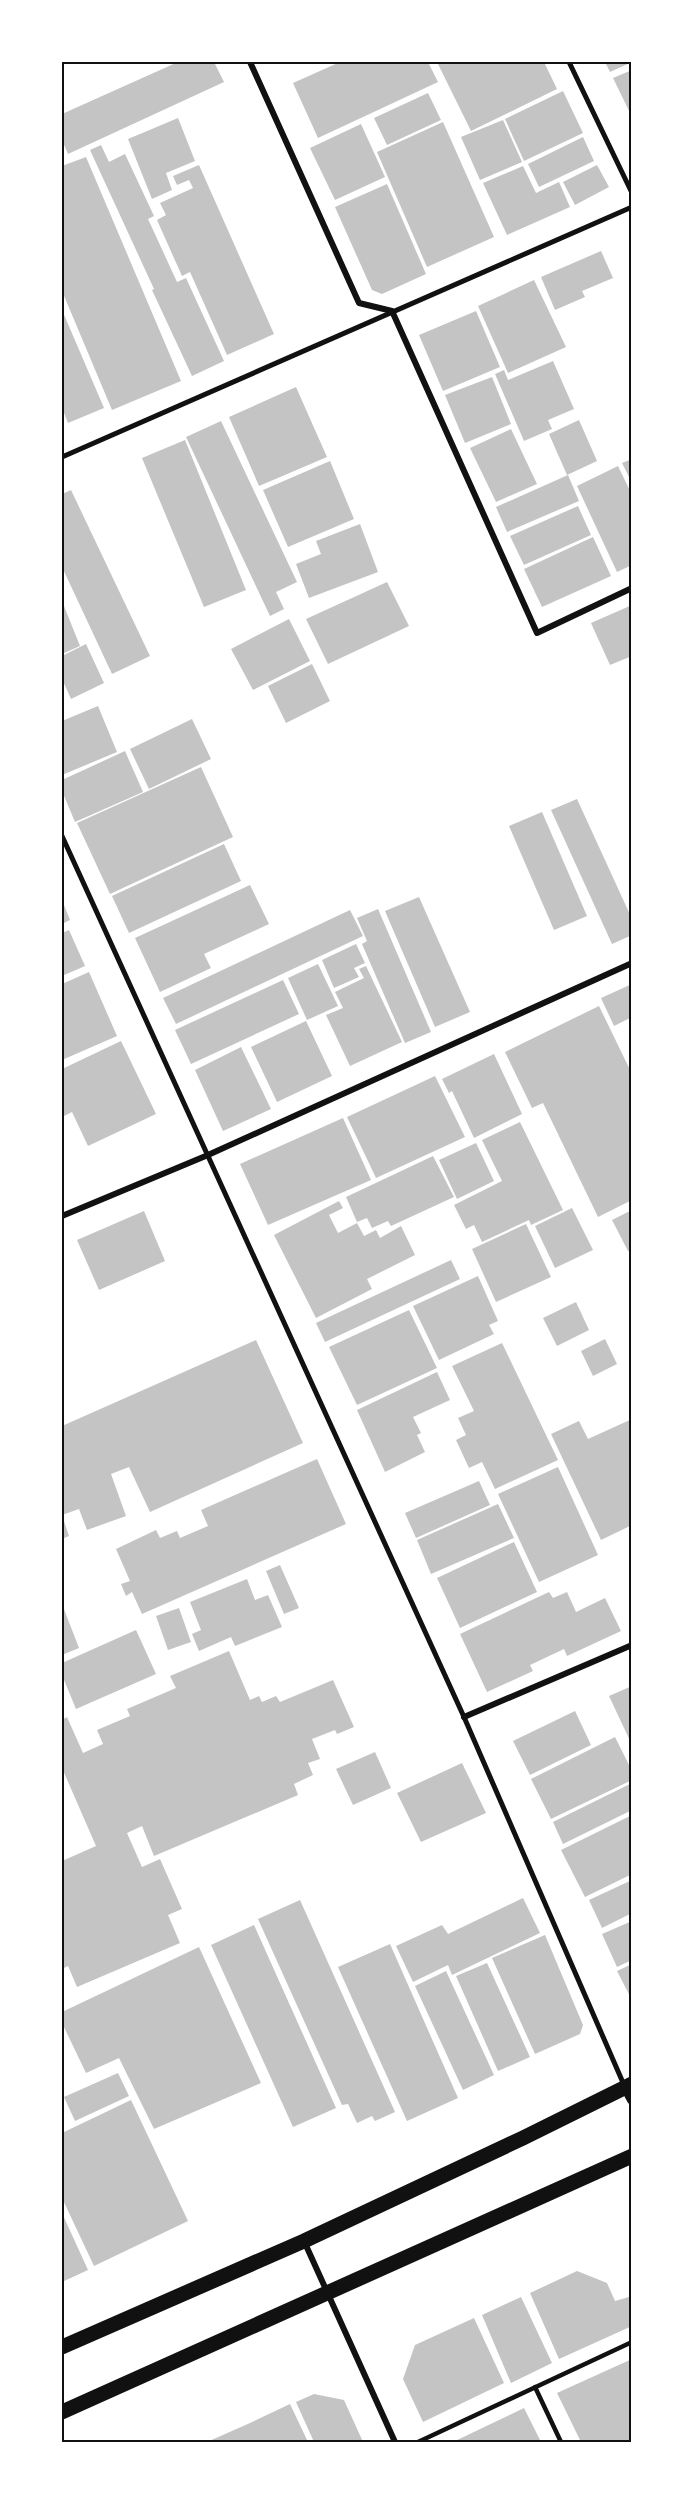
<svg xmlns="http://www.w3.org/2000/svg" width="693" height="2504" font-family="'IBM Plex Sans',sans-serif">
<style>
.building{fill:#c4c4c4}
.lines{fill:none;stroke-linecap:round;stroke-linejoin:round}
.service{stroke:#111;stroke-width:4.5}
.pedestrian{stroke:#111;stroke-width:5}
.minor{stroke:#111;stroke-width:6}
.tertiary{stroke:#111;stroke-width:10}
.primary{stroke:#111;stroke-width:15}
.neatline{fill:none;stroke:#111;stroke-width:2}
</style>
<rect width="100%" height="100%" fill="#fff"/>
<g class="building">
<path d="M178,62h36l10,20 -156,72 -6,-14v-26z"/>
<path d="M340,62h88l10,20 -120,56 -25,-55z"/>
<path d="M437,62h107l13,27 -86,42z"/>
<path d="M605,62h27l-22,10z"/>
<path d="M632,70v47l-19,-39z"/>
<path d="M563,91l20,42 -59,28 -19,-42z"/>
<path d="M428,93l13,27 -54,25 -13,-27z"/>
<path d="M178,118l17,43 -29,12 6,17 -20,9 -24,-60z"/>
<path d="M503,120l19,42 -42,18 -19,-43z"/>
<path d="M443,122l51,115 -67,30 -50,-115z"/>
<path d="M361,124l24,53 -50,23 -25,-52z"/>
<path d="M583,137l11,24 -55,26 -11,-23z"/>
<path d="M101,145l8,17 16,-8 29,62 -6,3 29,63 9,-4 38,83 -32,15 -40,-86 2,-1 -64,-139z"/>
<path d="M86,157l95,224 -69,29 -50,-119v-125z"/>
<path d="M199,165l75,169 -47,21 -37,-83 -8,4 -25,-56 9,-5 -6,-12 33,-15 -4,-8 -12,5 -4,-9z"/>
<path d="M597,165l12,22 -34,18 -12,-23z"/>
<path d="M523,166l13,27 23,-11 11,25 -63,28 -24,-52z"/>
<path d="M387,184l39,90 -44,20 -10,-4 -37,-83z"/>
<path d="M601,251l12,27 -31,13 3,6 -30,13 -14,-33z"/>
<path d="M534,280l32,67 -58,26 -30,-67z"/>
<path d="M62,310l42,98 -36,15 -6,-15z"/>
<path d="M476,311l24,56 -57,24 -24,-56z"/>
<path d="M553,361l21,48 -26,11 4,9 -28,12 -29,-67 9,-4 4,10z"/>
<path d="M492,377l19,47 -46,19 -20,-48z"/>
<path d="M296,387l31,70 -68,29 -30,-69z"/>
<path d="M579,420l18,41 -30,14 -18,-41z"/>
<path d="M221,421l76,161 -21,10 8,17 -14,7 -84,-179z"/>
<path d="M511,429l26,55 -41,18 -26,-54z"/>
<path d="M185,440l61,150 -42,17 -62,-149z"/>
<path d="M632,459v24l-10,-20z"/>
<path d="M330,461l24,58 -66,28 -25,-57z"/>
<path d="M618,466l14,29v70l-15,7 -40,-86z"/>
<path d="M568,475l11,26 -72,31 -11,-25z"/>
<path d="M71,490l79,166 -38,18 -50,-107v-73z"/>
<path d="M578,506l13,29 -67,30 -14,-29z"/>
<path d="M360,524l18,48 -69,26 -13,-34 25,-10 -5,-13z"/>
<path d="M593,537l18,39 -69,31 -18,-38z"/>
<path d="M387,582l22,44 -81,38 -22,-45z"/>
<path d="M62,601l18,45 -18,8z"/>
<path d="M632,605v51l-22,9 -19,-42z"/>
<path d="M289,619l21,42 -57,29 -22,-41z"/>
<path d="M86,644l18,39 -33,16 -9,-20v-23z"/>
<path d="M312,664l18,37 -44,22 -18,-37z"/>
<path d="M98,706l19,46 -55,23v-54z"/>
<path d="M192,719l19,40 -62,30 -19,-40z"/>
<path d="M125,751l18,41 -68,30 -13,-31v-11z"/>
<path d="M201,767l32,70 -123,57 -33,-71z"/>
<path d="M577,799l55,120v16l-20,9 -61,-134z"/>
<path d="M542,812l45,104 -33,14 -45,-104z"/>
<path d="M224,844l17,37 -112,52 -17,-37z"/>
<path d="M250,885l19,39 -65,30 7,14 -51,24 -25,-54z"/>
<path d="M419,897l51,115 -35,15 -50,-116z"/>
<path d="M62,900l8,20 -8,4z"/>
<path d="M378,909l53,123 -26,11 -43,-99 5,-3 -10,-23z"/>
<path d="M350,910l13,26 -187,88 -13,-26z"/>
<path d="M69,930l16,36 -23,10v-43z"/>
<path d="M356,944l9,19 -11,5 5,9 -25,11 -12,-28z"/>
<path d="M318,964l20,42 -31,14 -19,-42z"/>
<path d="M366,966l36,76 -52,24 -24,-51 17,-7 -8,-16 29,-14 -5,-9z"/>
<path d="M89,972l28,64 -55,24v-76z"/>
<path d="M283,980l16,34 -108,50 -16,-34z"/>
<path d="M632,984v33l-18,9 -13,-28z"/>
<path d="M599,1006l33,68v132l-2,-5 -32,16 -55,-114 -11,5 -27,-56z"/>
<path d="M306,1021l26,55 -55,26 -26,-55z"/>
<path d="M121,1041l35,73 -68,32 -16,-34 -10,5v-48z"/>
<path d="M241,1047l30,62 -48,22 -28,-61z"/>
<path d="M494,1054l28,60 -48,24 -22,-47 -3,2 -7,-14z"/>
<path d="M435,1076l30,61 -89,41 -29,-61z"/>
<path d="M343,1118l28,62 -103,45 -28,-61z"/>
<path d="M520,1122l43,88 -32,15 -2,-5 -47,22 -8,-17 -8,4 -12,-24 48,-24 -20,-41z"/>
<path d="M476,1143l18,38 -37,18 -18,-39z"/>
<path d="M433,1156l21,41 -63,29 -3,-5 -16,7 -5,-10 -10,4 -11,-25z"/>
<path d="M339,1201l4,7 -14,7 9,18 19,-10 7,13 12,-6 4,8 21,-12 14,29 -48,24 5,10 -56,29 -42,-83z"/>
<path d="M572,1208l21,42 -38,18 -20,-42z"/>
<path d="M632,1210v40l-4,1 -16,-31z"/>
<path d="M144,1211l21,50 -66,29 -22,-50z"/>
<path d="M526,1224l25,53 -55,25 -24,-53z"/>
<path d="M451,1260l9,19 -135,63 -9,-19z"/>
<path d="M478,1276l20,45 -9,4 5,9 -55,26 -26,-54z"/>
<path d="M576,1302l13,28 -32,16 -14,-28z"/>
<path d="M409,1310l28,58 -80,37 -28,-58z"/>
<path d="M605,1339l12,25 -24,12 -12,-25z"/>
<path d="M256,1340l47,103 -153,69 -21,-45 -18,7 15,42 -39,14 -8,-21 -17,6 7,21 -7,3v-113z"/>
<path d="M502,1343l56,117 -63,29 -13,-27 -13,6 -13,-28 10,-5 -8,-17 16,-7 -22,-45z"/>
<path d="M437,1372l13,28 -37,17 8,16 -4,2 8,17 -40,20 -28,-62z"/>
<path d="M632,1419v106l-31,15 -50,-106 28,-13 9,18z"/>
<path d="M317,1459l29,65 -204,90 -10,-22 -6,4 -5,-12 9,-3 -14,-32 40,-19 4,8 17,-7 3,7 28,-12 -7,-16z"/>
<path d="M558,1467l40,88 -59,27 -41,-88z"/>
<path d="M479,1481l11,24 -74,33 -11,-25z"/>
<path d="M498,1504l16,34 -83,36 -14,-34z"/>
<path d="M514,1542l23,50 -77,36 -23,-50z"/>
<path d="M280,1565l19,43 -15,6 -18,-43z"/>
<path d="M247,1579l8,21 13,-5 14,32 -47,19 -4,-9 -32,14 -7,-17 9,-4 -11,-28z"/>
<path d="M549,1592l4,6 14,-6 9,20 29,-14 16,33 -54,25 -3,-7 -34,16 3,6 -46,21 -27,-58z"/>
<path d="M62,1604l17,44 -17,7z"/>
<path d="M179,1608l12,34 -23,8 -12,-34z"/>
<path d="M136,1630l20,44 -80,35 -14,-34v-12z"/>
<path d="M229,1651l21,49 9,-4 3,6 14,-6 4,6 53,-22 21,47 -17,7 -2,-4 -23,9 8,20 -12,4 5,12 -19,9 4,11 -144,61 -12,-30 -15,7 15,34 18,-8 22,50 -14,6 12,28 -103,44 -9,-21 -6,3v-108l34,-15 -34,-78v-48l5,-3 16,36 20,-9 -6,-14 33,-14 -3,-7 49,-21 -6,-12z"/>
<path d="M632,1686v59l-23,-49z"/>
<path d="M575,1711l16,34 -61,30 -17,-34z"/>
<path d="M615,1737l17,34v9l-81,39 -20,-40z"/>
<path d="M375,1752l16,36 -38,17 -17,-36z"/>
<path d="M462,1763l24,50 -65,29 -24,-49z"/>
<path d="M632,1783v27l-69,34 -10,-22z"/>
<path d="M632,1815v59l-47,23 -24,-47z"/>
<path d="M632,1880v33l-30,15 -13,-28z"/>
<path d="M523,1898l17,35 -88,42 -4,-10 -35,17 -17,-36 46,-21 6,9z"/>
<path d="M300,1900l95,212 -20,9 -3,-5 -15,7 -9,-19 -6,1 -84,-186z"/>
<path d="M632,1921v39l-15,7 -15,-33z"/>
<path d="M254,1925l82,183 -43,19 -82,-182z"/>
<path d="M545,1935l38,90 -3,9 -45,20 -43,-96z"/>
<path d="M390,1944l68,154 -51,23 -69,-154z"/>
<path d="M199,1947l62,136 -107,46 -35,-71 -33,15 -24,-50v-11z"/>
<path d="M487,1963l43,94 -32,14 -42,-95z"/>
<path d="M632,1964v36l-15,-29z"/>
<path d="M446,1971l48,104 -31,15 -48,-104z"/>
<path d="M118,2073l11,23 -54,25 -11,-24z"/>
<path d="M131,2100l57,121 -94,45 -32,-68v-65z"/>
<path d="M62,2213l26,57 -26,12z"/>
<path d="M577,2271l30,12 8,18 14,-4 3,6v23l-73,33 -29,-66z"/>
<path d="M521,2297l31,66 -41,20 -29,-68z"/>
<path d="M474,2318l30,65 -81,39 -20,-43 12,-34z"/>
<path d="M632,2359v83h-51l-24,-49z"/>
<path d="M314,2394l30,6 19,42h-49l-18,-40z"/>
<path d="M290,2404l18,38h-101l43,-19z"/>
<path d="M524,2408l17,34h-88z"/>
</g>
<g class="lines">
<g class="service">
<path d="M535,2387l26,55"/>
<path d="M418,2442l214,-100"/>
</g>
<g class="pedestrian">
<path d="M569,62l63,131"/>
<path d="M62,457l570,-250"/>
<path d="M62,836l402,881 160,368"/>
</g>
<g class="minor">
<path d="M250,62l109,241 33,8 145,322 95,-45"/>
<path d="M62,1216l146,-61 424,-192"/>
<path d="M464,1717l168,-72"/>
<path d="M304,2241l91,201"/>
</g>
<path class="tertiary" d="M625,2087l7,13"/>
<g class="primary">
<path d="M62,2347l242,-106 219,-103 109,-54"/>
<path d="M62,2412l570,-256"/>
</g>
</g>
<rect width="693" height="2504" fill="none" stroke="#ffffff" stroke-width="126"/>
<rect x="63" y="63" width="567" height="2378" class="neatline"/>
</svg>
